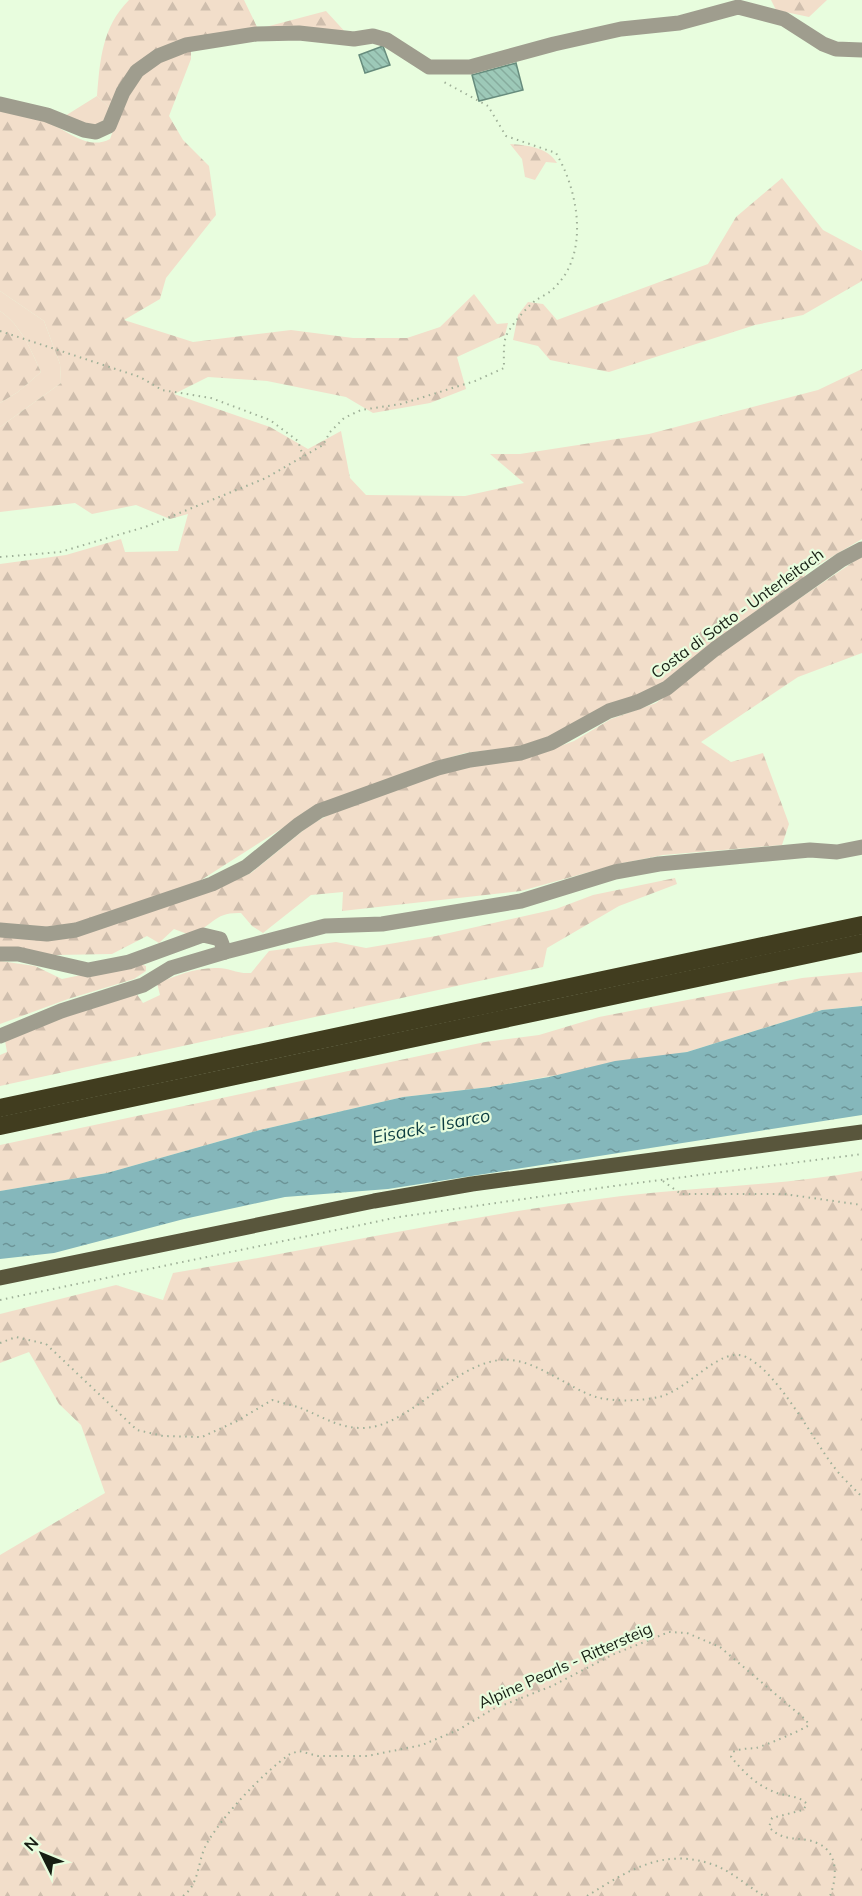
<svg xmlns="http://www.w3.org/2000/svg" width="862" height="1896" font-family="Mulish,sans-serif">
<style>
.green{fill:#f2deca}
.forest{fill:url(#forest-firs)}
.water{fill:url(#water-ripples)}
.building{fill:url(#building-back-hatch);stroke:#678c7d;stroke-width:1.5}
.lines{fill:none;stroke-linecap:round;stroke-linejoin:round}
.path{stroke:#9fb098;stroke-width:2;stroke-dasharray:1.5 4.5;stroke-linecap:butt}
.minor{stroke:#9f9d8e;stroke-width:15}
.major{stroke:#59563c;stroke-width:15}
.highway{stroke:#413d1f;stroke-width:18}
.labels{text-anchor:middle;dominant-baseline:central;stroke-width:4.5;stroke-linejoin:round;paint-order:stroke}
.street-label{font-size:16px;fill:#161e13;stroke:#e8fdde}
.water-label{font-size:18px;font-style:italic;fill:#0e3e42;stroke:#e8fdde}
</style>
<defs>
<pattern id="forest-firs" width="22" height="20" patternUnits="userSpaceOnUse" patternTransform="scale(1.5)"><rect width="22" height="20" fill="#f2deca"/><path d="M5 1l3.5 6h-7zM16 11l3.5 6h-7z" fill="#cfbead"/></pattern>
<pattern id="water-ripples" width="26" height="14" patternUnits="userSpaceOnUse" patternTransform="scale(1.5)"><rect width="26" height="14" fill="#85b7bb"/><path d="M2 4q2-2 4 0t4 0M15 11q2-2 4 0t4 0" fill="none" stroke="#6c9497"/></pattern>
<pattern id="building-back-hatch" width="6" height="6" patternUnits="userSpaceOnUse" patternTransform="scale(1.5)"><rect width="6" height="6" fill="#9dc9b8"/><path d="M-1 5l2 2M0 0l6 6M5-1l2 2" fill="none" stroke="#86ac9d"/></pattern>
</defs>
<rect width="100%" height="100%" fill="#e8fdde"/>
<g class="green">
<path d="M97,96l14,13c-12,25 -26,16 -46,7z"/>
<path d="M0,291l44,30 16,43 1,19 -61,44v-24l18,-11 23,-20c-10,-22 -20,-47 -41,-61z"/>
</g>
<g class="forest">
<path d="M129,0h115l14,29 68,-18 22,24 -90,-6 -102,24 -45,56 -14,-13c3,-36 5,-69 32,-96z"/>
<path d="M771,0h56l-18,17 -33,-7z"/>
<path d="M191,50v9l-22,57 14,24 26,26 7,49 -50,63 -6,21 -36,21 69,22 98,-12 62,8h54l33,-11 34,-33 23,30 11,-1 -3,12 -48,22 9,32 -36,14 -57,10 -27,-16 -79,-16 -59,-4 -34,17 96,33 38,22 33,-18 9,47 16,17 99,1 59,-13 -34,-29h30l129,-20 169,-44 44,-21v170l-56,33 -3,9 -138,102 -91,45 -50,18 -59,7 -27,8 -146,61 -94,60 -119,41 -32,4 -47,-4v-359l66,-9 55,-16 4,13 53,-1 10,-37 -18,5 -34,-14 -44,9 -17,-11 -75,9v-85l61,-44 -1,-19 -16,-43 -44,-30v-180c15,3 31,6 46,11 22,8 41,29 64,17l21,-58 28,-21z"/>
<path d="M510,144c16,1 38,3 47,19l-11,-1 -11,18 -10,-3 -3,-18z"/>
<path d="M782,178l41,52 39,21v30l-59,34 -48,10 -146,47 -59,-12 -12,-14 -25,-6 5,-25 10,-13 15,2 14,16 151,-56 28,-47z"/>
<path d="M0,311c21,14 31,39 41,61l-23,20 -18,11z"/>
<path d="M862,556v97l-64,24 -97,65 30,20 32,-9 26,71 -7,21 -119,10 -45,9 -97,27 -179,20 1,-19 -32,3 -48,38 -11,-7 -11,-13c-28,-1 -27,13 -51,22l-16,-6 -15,14 -12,-7 -35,18 -56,1 -56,-4v-17l46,5 161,-47 44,-19 59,-48 24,-13 101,-36 40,-11 72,-14 27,-10 37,-22 45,-16 78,-60z"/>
<path d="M675,878l2,6 -58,22 -72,42 -4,19 -543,119v-31l7,-3 -2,-11 38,-17 93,-31 7,10 17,-8 -3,-12c19,-7 39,-16 61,-15 11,0 19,6 33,5l18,-22 67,-9 30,6 70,-12 120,-27 37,-14z"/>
<path d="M0,961l35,5 27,13 76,-16 8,3v5l-12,8 -66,20 -68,25z"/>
<path d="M862,972v34l-40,4 -135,42 -197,35 -87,10 -143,33 -153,43 -107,18v-46l485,-103 54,-7 60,-18 203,-39z"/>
<path d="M862,1171v725h-862v-341l105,-62 -24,-68 -22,-21 -30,-52 -29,11v-49l116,-29 47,15 10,-27c142,-24 283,-55 426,-74 88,-12 174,-12 263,-28z"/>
</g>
<path class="water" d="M862,1006v109l-474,74 -103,8 -101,22 -130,34 -54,6v-68l107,-18 153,-43 143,-33 87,-10 59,-10 66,-16 72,-9 135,-42z"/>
<g class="building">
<path d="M383,46l7,19 -25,8 -6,-18z"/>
<path d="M516,63l7,27 -44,11 -7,-26z"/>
</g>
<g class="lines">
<g class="path">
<path d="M0,331l140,46 22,13 49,8 59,22 28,21 5,15"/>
<path d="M0,557l60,-5 85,-25 121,-49 57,-33 7,-13 14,-14 17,-8 40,-6 74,-23 29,-13c0,-9 -1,-23 2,-32 5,-11 21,-29 30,-36 6,-4 14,-7 19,-13 35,-34 23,-97 1,-134l-50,-17 -18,-30 -44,-24"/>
<path d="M663,1181l18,13h103l78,11"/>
<path d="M0,1300l399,-83 215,-31 248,-32"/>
<path d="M0,1343l16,-6 30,7 91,86 26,6 39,1 35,-16 35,-21c10,3 21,5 31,9 20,8 36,19 59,19 46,0 87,-61 137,-68 34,-4 66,27 97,37 18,5 45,4 63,0 30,-7 61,-52 87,-40 32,15 66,81 88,110 8,11 19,20 28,30"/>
<path d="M183,1896c17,-12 14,-35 24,-53 18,-30 55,-69 83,-89l9,-3 19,5h49l55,-11 36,-15 35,-21 59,-23 60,-31 57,-23 18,1 33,14 86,73 3,5c-4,4 -45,21 -53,23 -8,1 -15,0 -23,4l-2,5c12,14 24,27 41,34 12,6 25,3 35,13l-4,6 -31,8 -3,9c16,17 31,8 48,16 22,9 20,35 13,53"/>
<path d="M587,1896c42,-26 78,-50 130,-30 16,7 32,21 47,30"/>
</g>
<g class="minor">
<path d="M0,104l47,11 37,15 12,2 13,-6 14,-34 14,-21 21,-15 28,-11 70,-11 43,-1 55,6 19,-3 14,4 42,27h41l84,-23 67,-15 58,-6 59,-16 46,12 39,25 13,5 26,1"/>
<path d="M0,930l47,4 29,-4 136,-46 34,-17 52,-42 21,-14 119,-43 32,-8 51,-7 30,-10 58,-32 29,-9 29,-14 48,-39 126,-89 21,-11"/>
<path d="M225,952l100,-26 57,-2 139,-23 94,-29 44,-8 151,-14 27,2 25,-5"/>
<path d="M0,954h18l70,16 41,-8 74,-27 17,4 5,13 -54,16 -28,17 -82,26 -61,25"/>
</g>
<path class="major" d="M0,1278l374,-77 98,-17 390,-52"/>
<g class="highway">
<path d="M0,1108l862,-183"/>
<path d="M0,1126l862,-183"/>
</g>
</g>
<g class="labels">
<g class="street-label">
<text transform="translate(737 613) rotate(-36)">Costa di Sotto - Unterleitach</text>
<text transform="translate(565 1665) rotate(-24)">Alpine Pearls - Rittersteig</text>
</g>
<g class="water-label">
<text transform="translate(431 1126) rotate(-11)">Eisack - Isarco</text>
</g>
</g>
<g transform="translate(42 1854) rotate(313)" stroke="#e8fdde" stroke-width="4.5" paint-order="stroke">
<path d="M0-4.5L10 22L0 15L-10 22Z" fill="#161e13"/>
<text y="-9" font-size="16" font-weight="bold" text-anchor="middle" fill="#161e13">N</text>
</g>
</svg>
